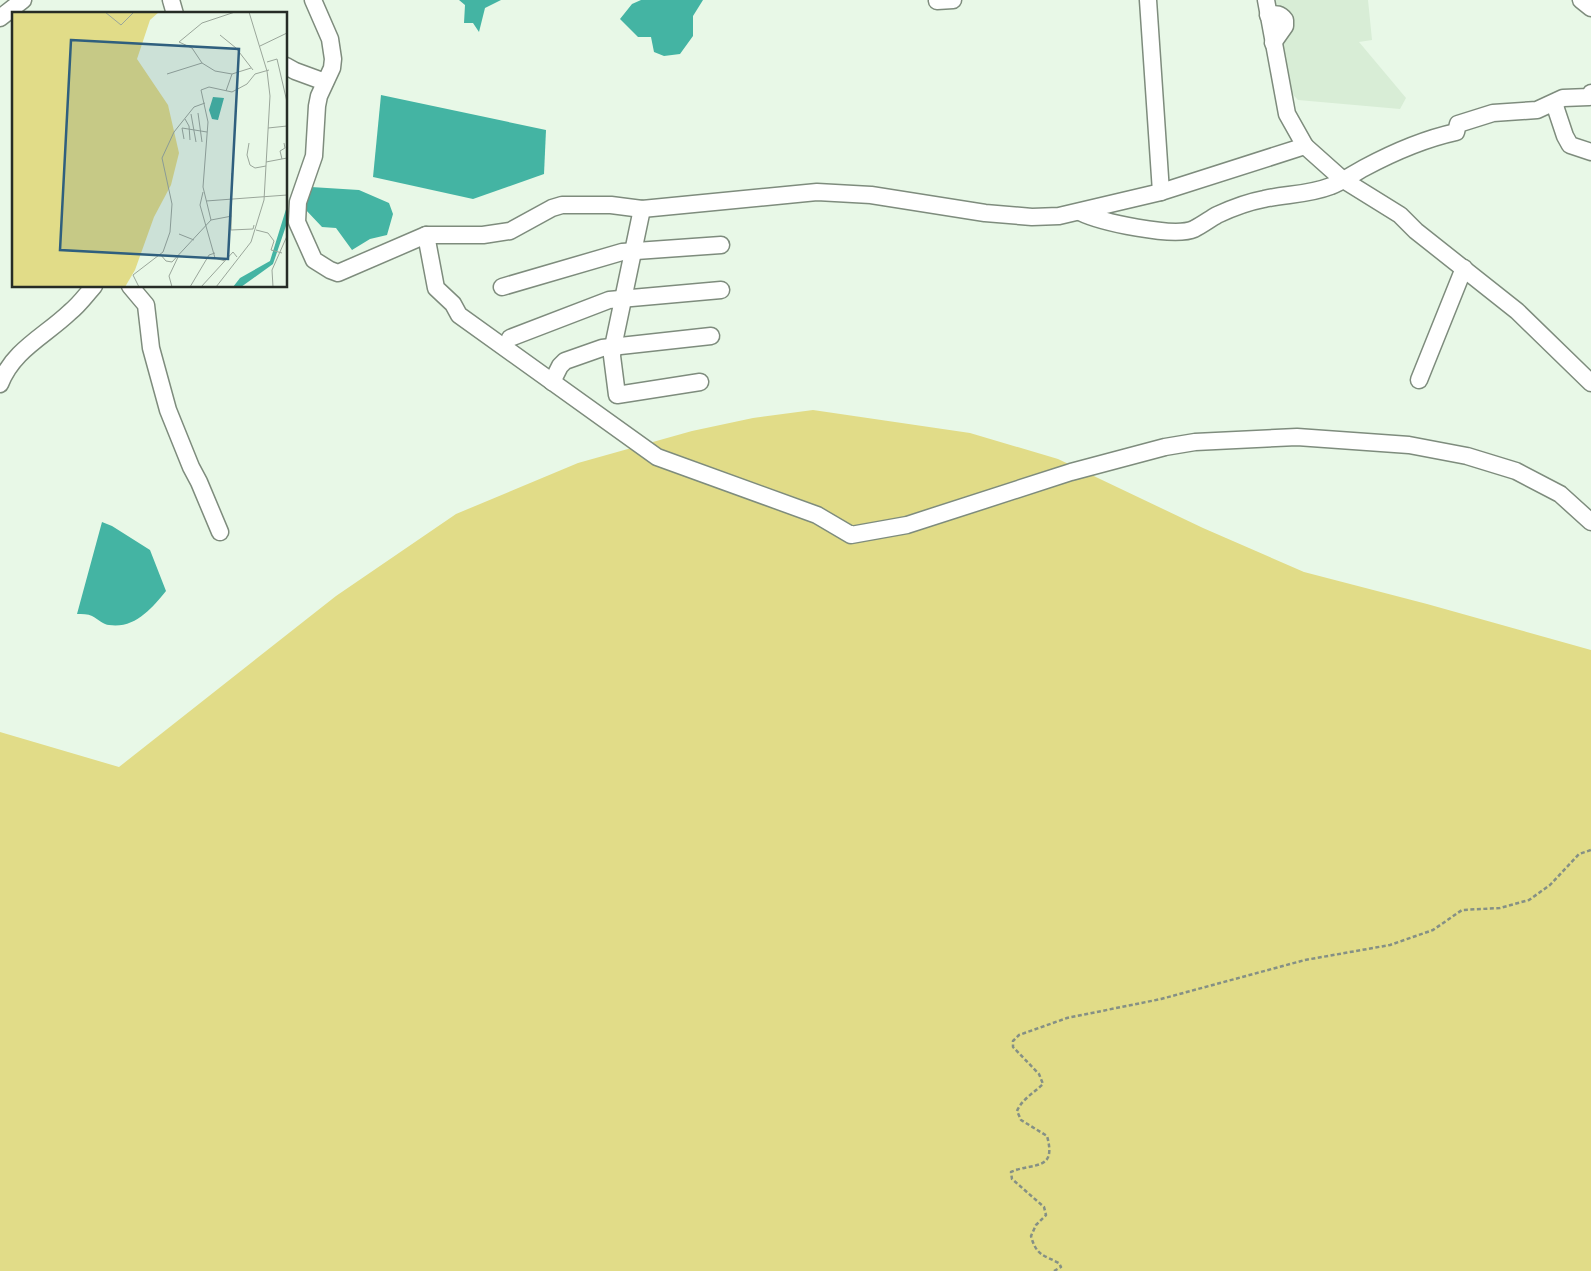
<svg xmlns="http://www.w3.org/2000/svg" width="1591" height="1271" font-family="'DejaVu Sans',sans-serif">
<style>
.built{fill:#d8edd6}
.green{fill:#e1dc88}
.water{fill:#44b4a3}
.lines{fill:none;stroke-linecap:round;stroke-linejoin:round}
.minor-casing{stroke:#7e8c7d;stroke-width:19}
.path{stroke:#859085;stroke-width:2.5;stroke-dasharray:4 2.5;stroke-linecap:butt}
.minor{stroke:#fff;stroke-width:16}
.inset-road{fill:none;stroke:#9aa69a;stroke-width:1}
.view{fill:#2f5f7e;fill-opacity:0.15;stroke:#2f5f7e;stroke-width:2.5}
.inset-edge{fill:none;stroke:#262c26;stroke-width:2.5}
</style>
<rect width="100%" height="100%" fill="#e8f8e7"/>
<path class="built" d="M1271,0h97l4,40 -13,2 47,56 -6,11 -102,-9 -12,-13 -4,-36 8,-28 -18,-13z"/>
<path class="green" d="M813,410l157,23 88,26 145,69 101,44 123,32 164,46v621h-1591v-539l119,35 217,-171 120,-82 122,-51 114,-32 61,-13z"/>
<g class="water">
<path d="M459,0h42l-16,8 -6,24 -6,-9h-9l1,-18z"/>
<path d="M641,0h62l-10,16v20l-13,18 -16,2 -10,-4 -3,-15h-13l-18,-18 12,-15z"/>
<path d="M381,95l165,35 -2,44 -71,25 -100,-22z"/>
<path d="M311,187l48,3 30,13 4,11 -6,21 -17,4 -18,11 -16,-22 -14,-1 -17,-18z"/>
<path d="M102,522l10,4 38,24 16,41c-14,17 -31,38 -57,34 -5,0 -11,-6 -17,-9 -4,-2 -10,-2 -15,-2z"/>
</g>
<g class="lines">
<defs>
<g id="minor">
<path d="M171,0l4,14"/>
<path d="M313,0l17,39 3,20 -1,9 -13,28 -2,10 -3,50 -16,46 -1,20 17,38 16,10 8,3 88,-38h57l27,-4 42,-23 10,-3h49l31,4 175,-17 54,3 114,18 47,4 27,-1 102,-24 144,-46 37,33 58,36 16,16 101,80 74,72"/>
<path d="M1148,0l13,192"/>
<path d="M1266,0l21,114 18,32"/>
<path d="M1581,0l10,8"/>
<path d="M937,1l16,-1"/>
<path d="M1268,15c8,-1 12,-2 17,5v6l-12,17"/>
<path d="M0,18l23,-18"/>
<path d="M286,66l9,5 30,11"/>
<path d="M1554,103l11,33 5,9 21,7"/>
<path d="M642,209l-29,138 -1,9 5,39 83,-13"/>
<path d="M1080,212c20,10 94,26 114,17 8,-4 16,-10 23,-14 15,-7 31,-13 47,-16 22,-5 44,-4 67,-13 11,-4 22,-12 33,-18 28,-15 60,-29 92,-36l2,-8 35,-11 44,-3 26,-12 26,-1 2,-4"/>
<path d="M426,235l10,53 17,16 6,11 198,142 160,58 34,20 56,-10 164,-53 94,-25 30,-5 102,-5 112,8 58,11 49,15 44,23 31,28"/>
<path d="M130,286l16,19 5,43 17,62 23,57 8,15 21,50"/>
<path d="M502,287l120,-35 99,-7"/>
<path d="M510,338l99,-38 112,-10"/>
<path d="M1419,380l45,-112"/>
<path d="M552,382l8,-16 5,-5 37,-13 109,-12"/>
<path d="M0,384c13,-34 45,-48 70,-72 9,-7 16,-17 24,-26"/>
</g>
</defs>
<use href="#minor" class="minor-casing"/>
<path class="path" d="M1054,1271l7,-4 -2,-4c-16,-8 -23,-8 -28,-27l5,-11 10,-10 -2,-8 -32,-28 -1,-7c22,-10 46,0 36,-36l-26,-16 -4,-9c5,-12 17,-18 26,-27l-4,-10 -26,-27v-6l6,-6 48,-17 94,-19 144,-39 85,-15 43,-15 29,-20 38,-2 29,-8 21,-15 29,-31 12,-4"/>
<use href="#minor" class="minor"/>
</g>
<g transform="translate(12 12)">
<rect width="275" height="275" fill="#e8f8e7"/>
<path d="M0,0h147l-9,8 -13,39 31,46 11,48 -8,32 -17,32 -19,53 -10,17h-113z" fill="#e1dc88"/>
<path d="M201,85l11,1 -6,22 -6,-1 -3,-9zM275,194v17l-14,41 -32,23h-8l7,-9 30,-17z" fill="#44b4a3"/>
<path class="inset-road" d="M93,0l16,13 13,-13M223,0l-33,11 -23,19 13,6 10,15 13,8 17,3 19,-6M208,23l16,13 17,22M248,34l27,-13M255,50l10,-3 10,43M155,62l35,-11M214,79l6,-17M186,101l4,29M179,102l5,28M173,107l4,7 1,14M256,116l19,-2M172,127l-2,-11 25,4M237,131l-2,12 3,10 5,3 11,-2M270,147l-2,-8 5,-3 -1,-5M254,150l21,-4M220,161l-1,57 22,-1 1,-4M191,180l-3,13 15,53 10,3M194,189l81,-6M199,208l21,-4M244,218l12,3 6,8 -3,9 11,3M167,222l15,6M148,242l6,7 6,1 39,-42 -8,-33 5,-65 -7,-32 8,-3 23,5 15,-8 8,-10 14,-4M127,275l-6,-12 30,-23 7,-20 2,-28 -10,-46 12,-26 20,-25 11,-4M160,275l-3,-11 10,-21M178,275l19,-32 6,-2M189,275l32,-35 4,5M204,275l35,-45 13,-42 6,-104 -3,-25 -18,-59M261,275l-1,-17 15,-34"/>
<path class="view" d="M59,28l168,9 -11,210 -168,-9z"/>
<rect width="275" height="275" class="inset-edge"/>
</g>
</svg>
